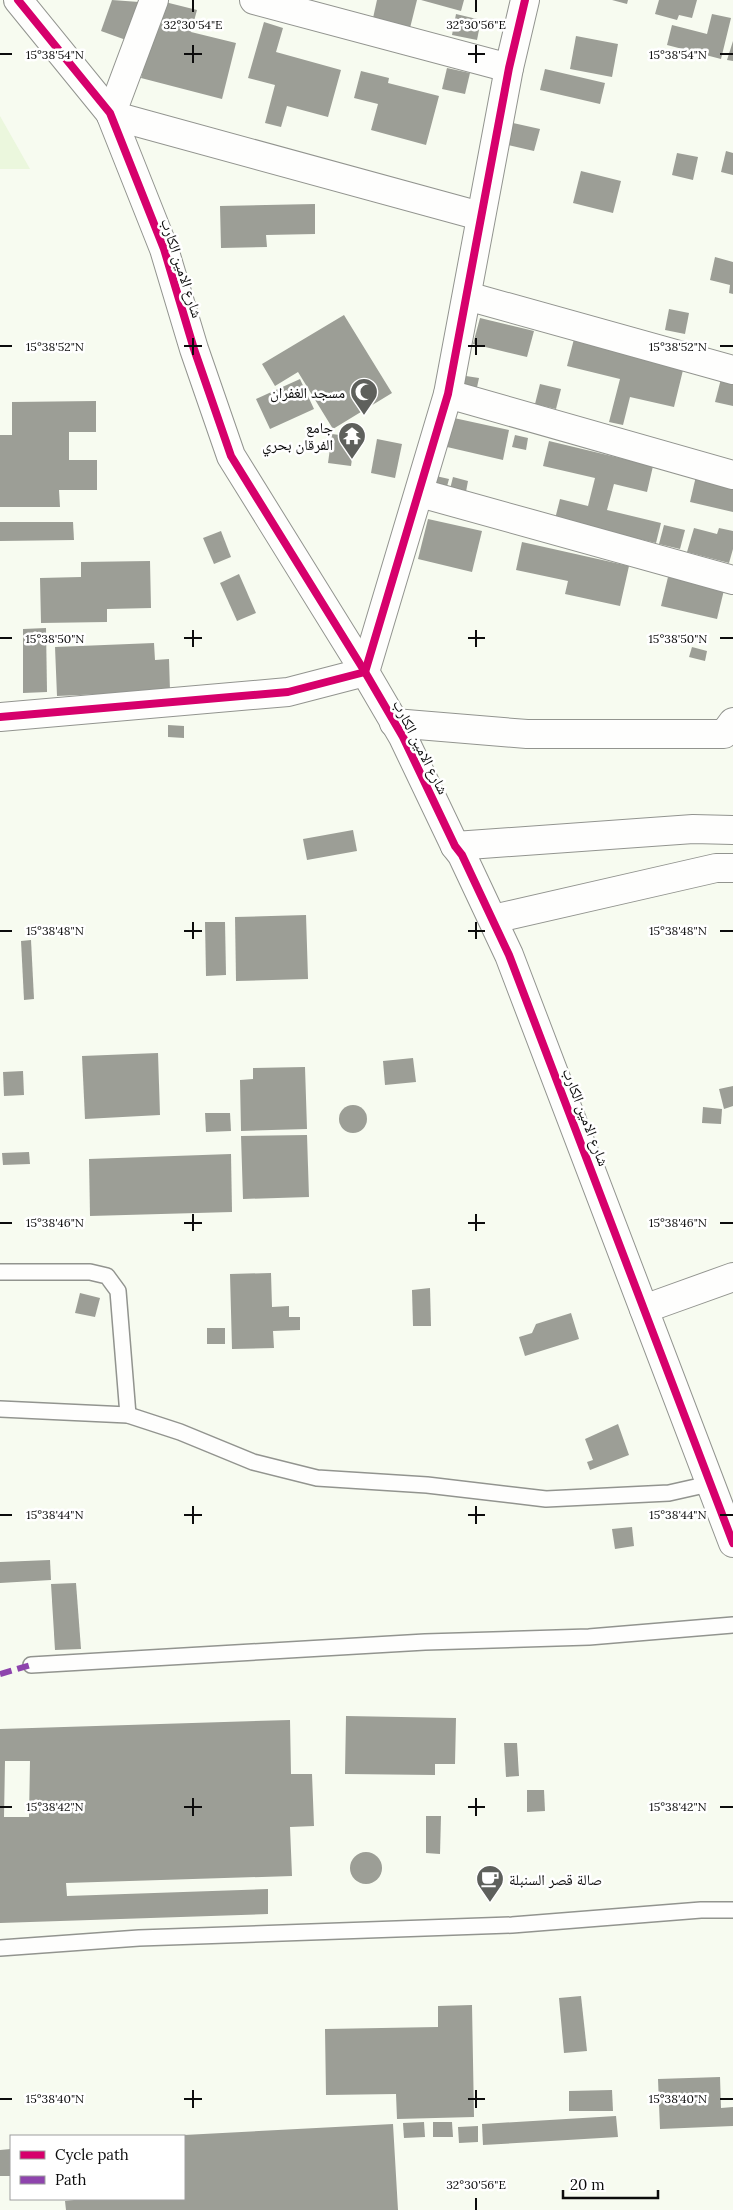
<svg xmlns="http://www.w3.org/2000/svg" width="733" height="2210" font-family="Lora,'Noto Naskh Arabic',serif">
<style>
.farmland{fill:#ebf7dd}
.building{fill:#9c9e96;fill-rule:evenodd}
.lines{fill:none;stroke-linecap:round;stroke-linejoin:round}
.service-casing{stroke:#92948f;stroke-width:18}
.minor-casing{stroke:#92948f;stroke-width:30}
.tertiary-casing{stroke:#92948f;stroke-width:30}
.service{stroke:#fefefd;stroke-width:15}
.minor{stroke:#fefefd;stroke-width:28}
.tertiary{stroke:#fefefd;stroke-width:28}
.quiet{stroke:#8e44ad;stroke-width:6;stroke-dasharray:12 6;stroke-linecap:butt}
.cycleway-casing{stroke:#fff;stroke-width:11}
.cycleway{stroke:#d6006c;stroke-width:8}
.ticks{fill:none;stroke:#0c0c0c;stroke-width:2}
.labels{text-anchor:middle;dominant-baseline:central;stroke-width:5;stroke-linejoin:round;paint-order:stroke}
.street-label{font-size:15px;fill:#0c0c0c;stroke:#fff}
.poi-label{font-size:15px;fill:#0c0c0c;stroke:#fff;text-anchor:end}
.ticks-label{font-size:12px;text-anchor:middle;fill:#0c0c0c;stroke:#fff;stroke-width:5;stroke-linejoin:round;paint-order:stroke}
</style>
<rect width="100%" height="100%" fill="#f7fbf0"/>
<path class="farmland" d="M0,116l30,53h-30z"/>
<g class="building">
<path d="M112,0l27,2 -13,38 -25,-9z"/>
<path d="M377,0h40l-7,28 -37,-10z"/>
<path d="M421,0h43l-3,11z"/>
<path d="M612,0h16l-1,4z"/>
<path d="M659,0h38l-5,18 -13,-3 -2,5 -22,-6z"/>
<path d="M161,1l36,9 -6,22 45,11 -14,56 -81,-21z"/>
<path d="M456,14l25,6 -4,20 -25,-5z"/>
<path d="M712,14l19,4 -10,41 -54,-14 5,-20 35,9z"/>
<path d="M264,22l19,6 -7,24 65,18 -13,47 -41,-11 -6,21 -16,-4 10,-38 -27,-7z"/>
<path d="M576,36l42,8 -6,33 -42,-8z"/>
<path d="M733,41v20l-6,-1z"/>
<path d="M447,68l23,5 -5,21 -23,-5z"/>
<path d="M545,69l60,14 -5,21 -60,-14z"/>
<path d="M361,71l28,7 -1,5 51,13 -13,49 -55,-15 7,-26 -24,-6z"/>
<path d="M513,123l27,6 -6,22 -26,-6z"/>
<path d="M726,151l7,2v22l-12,-3z"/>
<path d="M677,153l21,4 -5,23 -21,-5z"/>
<path d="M581,171l40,10 -8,32 -40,-10z"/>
<path d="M315,204v30l-49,1 1,12 -46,1 -1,-42z"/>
<path d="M715,257l18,5v32l-4,-1 1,-8 -20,-5z"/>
<path d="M669,309l20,4 -4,21 -20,-4z"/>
<path d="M344,315l48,78 -59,36 -35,-57 -23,14 -13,-22z"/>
<path d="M480,318l54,13 -7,26 -54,-13z"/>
<path d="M574,339l110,27 -10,41 -44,-10 -7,28 -14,-3 11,-43 -53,-13z"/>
<path d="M722,375l11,3v28l-18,-4z"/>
<path d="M466,376l13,2 -3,14 -13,-3z"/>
<path d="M300,379l14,30 -44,20 -14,-30z"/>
<path d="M540,384l21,5 -5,20 -21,-5z"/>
<path d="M96,401v31h-27v28h28v30h-38l1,17h-60v-72h12v-33z"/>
<path d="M454,418l55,12 -6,30 -56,-13z"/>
<path d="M332,434l23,3 -4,29 -23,-3z"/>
<path d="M515,435l13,3 -2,12 -14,-3z"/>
<path d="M377,439l25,5 -7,34 -24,-5z"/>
<path d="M549,441l104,25 -6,26 -33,-8 -7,26 54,13 -5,20 -101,-24 5,-20 28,7 7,-28 -52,-12z"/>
<path d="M436,476l13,3 -3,11 -12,-3z"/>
<path d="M696,476l37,8v28l-43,-10z"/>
<path d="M453,477l15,4 -3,16 -16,-4z"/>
<path d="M428,519l54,12 -10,41 -54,-13z"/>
<path d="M0,522h73l1,18 -74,1z"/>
<path d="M664,525l21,5 -5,19 -21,-5z"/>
<path d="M694,528l23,6 2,-6 14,3v18l-4,14 -42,-11z"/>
<path d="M221,531l10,26 -17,7 -11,-26z"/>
<path d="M522,542l107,24 -9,40 -55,-12 3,-13 -52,-11z"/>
<path d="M150,561l1,47 -44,1v13l-66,1 -1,-45 41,-1v-15z"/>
<path d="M239,574l17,39 -19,8 -17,-38z"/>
<path d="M668,577l56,13 -7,29 -56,-13z"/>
<path d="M46,628l1,64 -24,1v-64z"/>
<path d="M154,643l1,17 14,-1 1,32 -113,5 -2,-49z"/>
<path d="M692,647l15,4 -2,10 -16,-4z"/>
<path d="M168,725l16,1v12l-16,-1z"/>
<path d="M353,830l4,21 -50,9 -4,-21z"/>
<path d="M306,915l2,64 -72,2 -1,-64z"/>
<path d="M205,922h20l1,53 -20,1z"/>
<path d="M31,940l3,59 -10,1 -3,-59z"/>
<path d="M158,1053l2,62 -75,4 -3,-63z"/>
<path d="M413,1058l3,24 -31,3 -2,-24z"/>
<path d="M305,1067l2,62 -66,2 -1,-51 13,-1v-11z"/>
<path d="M23,1071l1,24 -20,1 -1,-24z"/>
<path d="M733,1086v20l-9,3 -5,-20z"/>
<circle cx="353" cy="1119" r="14"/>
<path d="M703,1107l19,2 -1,15 -19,-1z"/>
<path d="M205,1113h25l1,18 -25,1z"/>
<path d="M307,1135l2,62 -66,2 -2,-63z"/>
<path d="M29,1152l1,12 -27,1 -1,-12z"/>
<path d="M231,1154l1,58 -142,4 -1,-57z"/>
<path d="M271,1273l1,34 17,-1v11h11v13l-27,1 1,17 -42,1 -2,-75z"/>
<path d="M430,1288l1,38h-18l-1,-36z"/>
<path d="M80,1293l20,5 -5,19 -20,-4z"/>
<path d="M571,1313l8,26 -54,17 -6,-19 13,-4 4,-9z"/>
<rect x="207" y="1328" width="18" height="16"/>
<path d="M618,1424l11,31 -39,15 -3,-8 6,-2 -8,-21z"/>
<path d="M632,1527l2,19 -19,3 -3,-20z"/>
<path d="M50,1560l1,20 -51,3v-21z"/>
<path d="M76,1583l5,66 -26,1 -4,-66z"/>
<path d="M346,1716l110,2 -1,46h-20v11l-90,-1z"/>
<path d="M290,1720l1,54h21l2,52 -24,1 2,49 -226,7 1,13 201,-7v25l-268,9v-194zM5,1761h25l-1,56h-25z"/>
<path d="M504,1743h13l2,33 -13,1z"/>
<path d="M527,1790h17l1,21 -18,1z"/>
<path d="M426,1816h15l-1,38 -14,-1z"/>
<circle cx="366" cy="1868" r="16"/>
<path d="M581,1996l6,55 -23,2 -5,-55z"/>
<path d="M472,2005l2,112 -77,2 -1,-25 -70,1 -1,-66 113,-2v-21z"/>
<path d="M720,2077l1,31 12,-1v19l-73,3 -2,-50z"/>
<path d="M612,2090l1,21h-44v-20z"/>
<path d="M616,2116l2,21 -135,8 -1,-21z"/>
<path d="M424,2122l1,15 -21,1 -1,-15z"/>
<path d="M433,2122h19l1,15h-20z"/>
<path d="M393,2124l5,86h-332l-1,-9 18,-2h101v-64z"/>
<path d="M478,2126v16l-19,1 -1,-16z"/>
<path d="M11,2149v27h-11v-26z"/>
</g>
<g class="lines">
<defs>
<g id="service">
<path d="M0,1272h90l17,4 11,15 10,124"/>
<path d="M0,1409l128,6 52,17 73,30 64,16 110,7 119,14 123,-6 40,-9"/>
<path d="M31,1665l394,-23 164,-5 144,-12"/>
<path d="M0,1948l139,-10 373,-13 189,-15h32"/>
</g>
<g id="minor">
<path d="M254,0l255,68"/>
<path d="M110,113l1,2 43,-115"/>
<path d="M111,115l369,101"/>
<path d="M467,296l266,74"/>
<path d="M448,394l285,81"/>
<path d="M420,493l313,87"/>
<path d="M0,717l288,-25 77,-20 83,-278 61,-326 16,-68"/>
<path d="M394,723l133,11h197l9,-12"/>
<path d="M455,846l238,-17 40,1"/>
<path d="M493,919l223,-51h17"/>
<path d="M644,1309l89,-32"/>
</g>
<path id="tertiary" d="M18,0l92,113 54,136 30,100 37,107 134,216 38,65 52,109 7,9 47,100 224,588"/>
</defs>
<use href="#service" class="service-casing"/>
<use href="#minor" class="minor-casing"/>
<use href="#tertiary" class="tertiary-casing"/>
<use href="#service" class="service"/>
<use href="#minor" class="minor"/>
<use href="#tertiary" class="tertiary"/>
<path class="quiet" d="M0,1674l31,-9"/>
<defs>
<g id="cycleway">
<path d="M18,0l92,113 54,136 30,100 37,107 134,216 38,65 52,109 7,9 47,100 224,588"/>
<path d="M0,717l288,-25 77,-20 83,-278 61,-326 16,-68"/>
</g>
</defs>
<use href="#cycleway" class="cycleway-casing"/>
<use href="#cycleway" class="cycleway"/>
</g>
<path class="ticks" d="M193,0v12M476,0v12M193,45v18M476,45v18M0,54h12M184,54h18M468,54h17M720,54h13M193,338v17M476,338v17M0,346h12M184,346h18M468,346h17M720,346h13M193,630v17M476,630v17M0,638h12M184,638h18M468,638h17M720,638h13M193,922v17M476,922v17M0,931h12M184,931h18M468,931h17M720,931h13M193,1214v17M476,1214v17M0,1223h12M184,1223h18M468,1223h17M720,1223h13M193,1506v18M476,1506v18M0,1515h12M184,1515h18M468,1515h17M720,1515h13M193,1798v18M476,1798v18M0,1807h12M184,1807h18M468,1807h17M720,1807h13M193,2090v18M476,2090v18M0,2099h12M184,2099h18M468,2099h17M720,2099h13M476,2198v12"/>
<defs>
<symbol id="mosque-pin" viewBox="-11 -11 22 30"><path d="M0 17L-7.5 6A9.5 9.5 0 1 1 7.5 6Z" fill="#5e605c" stroke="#fff"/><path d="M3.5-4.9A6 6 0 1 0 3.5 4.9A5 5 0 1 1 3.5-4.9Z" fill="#fff"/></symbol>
<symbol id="temple-pin" viewBox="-11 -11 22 30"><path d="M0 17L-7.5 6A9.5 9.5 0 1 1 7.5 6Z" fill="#5e605c" stroke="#fff"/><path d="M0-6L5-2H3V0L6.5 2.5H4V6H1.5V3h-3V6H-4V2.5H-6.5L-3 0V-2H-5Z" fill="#fff"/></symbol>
<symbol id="cafe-pin" viewBox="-11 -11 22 30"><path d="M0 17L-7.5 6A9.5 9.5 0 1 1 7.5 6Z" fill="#5e605c" stroke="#fff"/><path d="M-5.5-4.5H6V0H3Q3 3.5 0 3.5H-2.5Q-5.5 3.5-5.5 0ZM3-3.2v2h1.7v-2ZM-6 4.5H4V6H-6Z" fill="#fff"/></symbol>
</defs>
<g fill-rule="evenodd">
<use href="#mosque-pin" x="348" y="376" width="32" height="43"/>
<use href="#temple-pin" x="336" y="420" width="32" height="43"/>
<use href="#cafe-pin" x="474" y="1863" width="32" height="43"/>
</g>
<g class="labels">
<g class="street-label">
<text transform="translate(182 268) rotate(72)">شارع الامين الكارب</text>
<text transform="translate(421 747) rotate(63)">شارع الامين الكارب</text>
<text transform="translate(586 1117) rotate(69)">شارع الامين الكارب</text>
</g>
<g class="poi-label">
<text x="345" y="392">مسجد الغفران</text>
<text x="333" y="427">جامع<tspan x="333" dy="17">الفرقان بحري</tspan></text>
<text x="509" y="1879" text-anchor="start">صالة قصر السنبلة</text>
</g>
</g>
<g class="ticks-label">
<text x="193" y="29">32°30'54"E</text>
<text x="476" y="29">32°30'56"E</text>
<text x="55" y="59">15°38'54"N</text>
<text x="678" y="59">15°38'54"N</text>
<text x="55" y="351">15°38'52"N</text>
<text x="678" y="351">15°38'52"N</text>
<text x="55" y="643">15°38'50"N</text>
<text x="678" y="643">15°38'50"N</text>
<text x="55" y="935">15°38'48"N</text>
<text x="678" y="935">15°38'48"N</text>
<text x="55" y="1227">15°38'46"N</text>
<text x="678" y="1227">15°38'46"N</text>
<text x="55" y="1519">15°38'44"N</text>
<text x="678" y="1519">15°38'44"N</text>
<text x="55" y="1811">15°38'42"N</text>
<text x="678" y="1811">15°38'42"N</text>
<text x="55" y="2103">15°38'40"N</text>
<text x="678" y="2103">15°38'40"N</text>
<text x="476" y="2189">32°30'56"E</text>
</g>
<rect x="10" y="2135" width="175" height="65" fill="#ffffff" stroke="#9e9e9e"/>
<rect x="20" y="2151" width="25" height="8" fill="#d6006c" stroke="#9e9e9e"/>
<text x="55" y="2160" font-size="15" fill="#0c0c0c">Cycle path</text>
<rect x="20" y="2176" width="25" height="8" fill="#8e44ad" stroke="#9e9e9e"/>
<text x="55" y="2185" font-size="15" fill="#0c0c0c">Path</text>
<path d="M563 2190v8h95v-8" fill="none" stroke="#0c0c0c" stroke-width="2.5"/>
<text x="570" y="2190" font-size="15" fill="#0c0c0c" stroke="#ffffff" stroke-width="4" paint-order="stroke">20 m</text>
</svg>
